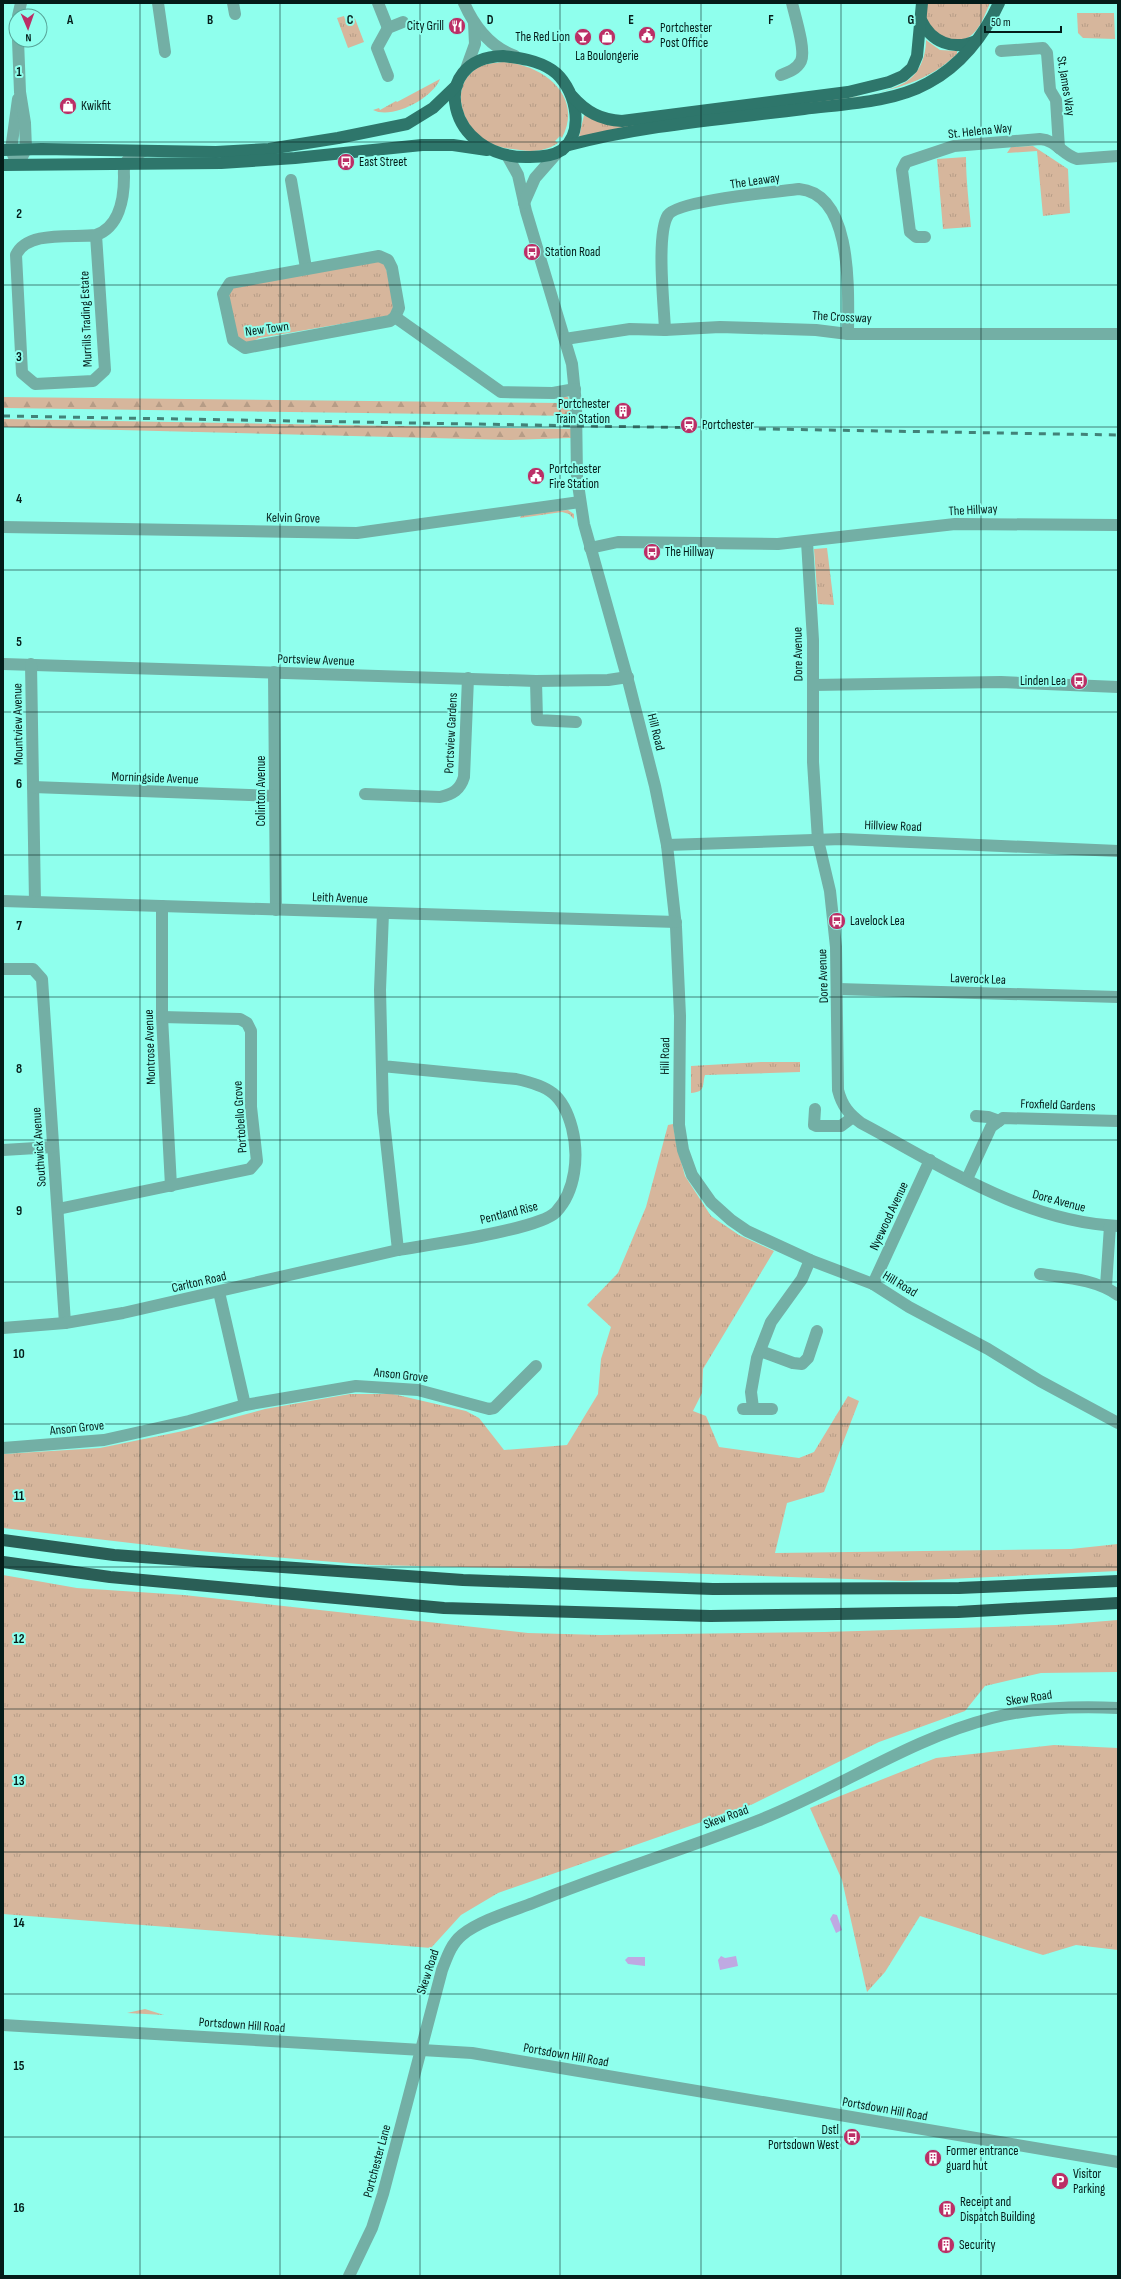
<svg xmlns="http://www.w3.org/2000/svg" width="1121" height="2279" font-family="'Sofia Sans Condensed',sans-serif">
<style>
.grass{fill:url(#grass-tufts)}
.forest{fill:url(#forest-firs)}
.water{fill:#bfa9e2}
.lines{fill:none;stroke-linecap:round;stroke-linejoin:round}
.minor{stroke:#73afa5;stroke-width:12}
.major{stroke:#2e766b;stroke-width:12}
.highway{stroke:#2a5e56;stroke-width:12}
.rail{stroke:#428278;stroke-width:3;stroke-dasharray:7 7;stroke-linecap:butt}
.grid{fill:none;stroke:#041c19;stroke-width:1;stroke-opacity:0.55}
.labels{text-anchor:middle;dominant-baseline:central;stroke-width:4;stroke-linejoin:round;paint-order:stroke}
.poi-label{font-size:13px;fill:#041c19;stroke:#8fffed;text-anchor:start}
.street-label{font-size:13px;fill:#041c19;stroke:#8fffed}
.grid-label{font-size:13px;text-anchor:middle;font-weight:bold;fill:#041c19;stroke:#8fffed;stroke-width:4;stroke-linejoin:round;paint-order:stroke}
</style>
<defs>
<pattern id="grass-tufts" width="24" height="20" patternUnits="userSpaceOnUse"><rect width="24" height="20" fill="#d6b69c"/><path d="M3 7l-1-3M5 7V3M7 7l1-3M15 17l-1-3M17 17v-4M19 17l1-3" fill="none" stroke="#b69c86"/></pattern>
<pattern id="forest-firs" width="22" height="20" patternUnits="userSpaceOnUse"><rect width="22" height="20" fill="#d6b69c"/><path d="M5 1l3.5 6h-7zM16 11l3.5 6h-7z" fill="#b69c86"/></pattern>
</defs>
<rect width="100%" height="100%" fill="#8fffed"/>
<g class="grass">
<path d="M926,3h64c-5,11 -10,27 -21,34 -16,9 -37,-2 -43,-19 -1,-4 0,-10 0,-15z"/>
<path d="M1077,13h37l1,26 -32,-1 -5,-5z"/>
<path d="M344,16l1,3 9,-3 10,26 -16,6 -11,-30z"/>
<path d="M926,40l14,10 17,1v3c-28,27 -63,36 -101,43l-277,40 5,-22 8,4c65,-6 130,-11 196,-17 34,-3 85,-2 116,-19 15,-8 22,-26 22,-43z"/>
<path d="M503,62c40,2 81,34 59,76l-2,-2 -5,5 3,2c-12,8 -24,9 -38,7 -13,-1 -24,-3 -35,-10 -25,-16 -36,-56 -6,-73 7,-4 17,-4 24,-5z"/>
<path d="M440,79c-7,19 -48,41 -67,31l6,-2 1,2 16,-9 1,1z"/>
<path d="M1033,146l35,23 2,44 -27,3 -6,-65 -30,2 4,-6z"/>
<path d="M966,157c0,23 3,47 5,70l-28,2 -6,-70z"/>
<path d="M375,260l10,4 10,41 -2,10 -134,23 -9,5 -12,-3 -10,-45 6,-9z"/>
<path d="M568,510l6,4v5l-5,-5 -7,-2 -42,6 2,-4z"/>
<path d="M827,548l7,57 -16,-1 -4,-55z"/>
<path d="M761,1062h39v10l-95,3c-3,10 1,17 -14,18v-27z"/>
<path d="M673,1124l3,19 9,33 26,40 28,19 35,16 -71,118 -1,24 -9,18 13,5 13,31 80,11 15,-6 34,-56 11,5 -35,91 -37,11 -12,50 296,-4 47,-5v27l-213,10 -342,-12 -192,-4 -172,-14 -196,-23v-74l97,-6 83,-17 82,-22 85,-15h43l73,17 13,7 25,32 63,-5 31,-51 3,-35 10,-32 -24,-22 31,-32 28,-66 22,-82z"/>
<path d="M3,1575l74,13 107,7 344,38 73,2 223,-3 232,-7 62,-5v52l-77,1 -56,13 -20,25 -86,31 -126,62 -255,89 -37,22 -30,33 -428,-34z"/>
<path d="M1054,1745l64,3v202l-42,-5 -33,10 -123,-39 -35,56 -18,20 -25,-112 -32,-72 126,-50z"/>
<path d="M145,2009l19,6 -37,-2z"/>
</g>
<g class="forest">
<path d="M563,396l5,1 5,19 -570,-8v-11l561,6z"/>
<path d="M3,419l568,10v9l-61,2 -507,-13z"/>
</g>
<g class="water">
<path d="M833,1914l4,1 5,15 -6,3 -6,-14z"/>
<path d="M721,1956l4,2 11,-2 2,10 -18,4 -2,-10z"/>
<path d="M628,1957h17v9l-17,-2 -3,-4z"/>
</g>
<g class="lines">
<g class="minor">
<path d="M158,3l7,49"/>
<path d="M233,3l2,11"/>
<path d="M378,3l10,25"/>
<path d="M464,3c11,25 26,44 51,53"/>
<path d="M18,16l3,-13"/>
<path d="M1001,51l42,-3 4,5 3,37 6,10 3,48"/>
<path d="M466,69l9,-25 -1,-21"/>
<path d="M781,75c8,-3 16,-6 20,-14 5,-11 -6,-45 -9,-58"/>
<path d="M388,76l-11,-28 11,-20 15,-6"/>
<path d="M508,157l10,18 8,36 46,153 4,40 1,74 7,46 45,160 26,102 12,59 9,82 4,89 -1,109 4,25 9,25 19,27 20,18 16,11 63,29 63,24 36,23 79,42 52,32 78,42"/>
<path d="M15,159l-4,-9 7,-51"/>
<path d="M13,164l7,-3 6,-12 -1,-26 -5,-31 -2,-52"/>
<path d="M291,180l15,88"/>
<path d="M524,203l11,-25 22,-25"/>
<path d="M96,235c-23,3 -69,-5 -80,20l6,118 13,11 58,-3 12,-11 -9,-135c23,-8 28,-36 28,-58 0,-4 -1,-11 2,-15 4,-6 11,-8 18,-11"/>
<path d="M925,237h-9l-6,-5 -8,-62 4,-8 48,-16 86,-7c16,1 23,16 37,20l41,-3"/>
<path d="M379,256l9,4 4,8 7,40 -4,9 -5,4 -145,27 -12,-8 -10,-46 7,-11z"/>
<path d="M395,317l106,75 52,1 22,-4"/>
<path d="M665,330c-1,-25 -9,-96 3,-115 10,-15 109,-23 131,-26 55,5 49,105 49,145"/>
<path d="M565,339l65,-10 35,1 55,-3 96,3 32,4h270"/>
<path d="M3,527l354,6 223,-31"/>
<path d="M807,542l6,98v122l5,78 12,51 6,56 2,143c4,16 11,24 23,33 81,43 164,99 257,103"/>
<path d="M590,548l28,-6 160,2 177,-20 163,1"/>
<path d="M3,664l533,17 72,-1 20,-3"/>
<path d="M31,664l4,238"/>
<path d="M274,672l2,238"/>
<path d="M536,681l1,39 39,2"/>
<path d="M813,685l188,-3 117,5"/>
<path d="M33,787l242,9"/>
<path d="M365,794l75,3c13,-3 20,-7 24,-20l4,-99"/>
<path d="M667,845l175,-6 276,12"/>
<path d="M3,901l673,21"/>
<path d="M162,906v111l9,169"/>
<path d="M3,969h30l9,10 23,344"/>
<path d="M838,989l280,8"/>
<path d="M382,1066l134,13c33,7 47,15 56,49 7,27 4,63 -16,84 -17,18 -129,33 -158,38l-15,-138 -3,-122 3,-77"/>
<path d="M815,1109l-1,16 2,1h25l12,-9"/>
<path d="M976,1116l12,1 11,4"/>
<path d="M3,1150l50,-3"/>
<path d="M967,1179l24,-52 12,-9 115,3"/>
<path d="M58,1209l192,-40 7,-8 -6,-54v-76l-4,-8 -7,-4 -78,-2"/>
<path d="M1040,1274c27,4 55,5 78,21"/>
<path d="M873,1284l57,-124"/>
<path d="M1106,1286l4,-60"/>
<path d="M219,1292l26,113"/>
<path d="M3,1328l62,-5 58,-10 275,-63"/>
<path d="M760,1351l33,12 9,1 6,-6 9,-27"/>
<path d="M753,1408l-2,-16 6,-34 14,-36 31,-43 8,-19"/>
<path d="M743,1409h29"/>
<path d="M3,1448l101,-8 85,-19 56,-16 111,-19 62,4 71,19 5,-1 42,-42"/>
<path d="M3,2025l469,28 646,109"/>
<path d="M349,2276l23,-48 11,-34 59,-224c5,-13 9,-26 20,-35 17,-14 50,-24 71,-32 74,-30 150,-53 224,-82 80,-31 152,-82 235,-103 42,-11 84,-12 126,-10"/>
</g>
<g class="major">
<path d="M921,20c10,22 32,31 55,21"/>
<path d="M503,56c17,2 34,4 49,14 22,15 35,60 10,80 -9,6 -22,7 -32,7 -84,3 -104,-99 -27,-101z"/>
<path d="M572,96c14,16 29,24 50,25l226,-29 41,-10 14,-6 9,-8 5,-12 5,-53"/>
<path d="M565,146c78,-21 160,-27 239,-37 40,-5 88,-6 124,-26 32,-17 56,-47 71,-80"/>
<path d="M3,150l39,-1 174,3 53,-3 69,-11 69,-14 26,-16 24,-23"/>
<path d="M3,165l218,-2 74,-5 127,-13h31l34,5"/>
</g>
<g class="highway">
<path d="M3,1540l111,15 349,25 250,9 246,-1 159,-7"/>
<path d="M3,1562l107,15 334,31 266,8 248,-4 160,-9"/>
</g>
<path class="rail" d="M3,416l1115,19"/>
</g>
<path class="grid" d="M140,3v2273M280,3v2273M420,3v2273M560,3v2273M701,3v2273M841,3v2273M981,3v2273M3,142h1115M3,285h1115M3,427h1115M3,570h1115M3,712h1115M3,855h1115M3,997h1115M3,1140h1115M3,1282h1115M3,1424h1115M3,1567h1115M3,1709h1115M3,1852h1115M3,1994h1115M3,2137h1115"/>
<defs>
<symbol id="restaurant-disc" viewBox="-11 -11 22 22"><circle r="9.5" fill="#bb2f66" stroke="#8fffed"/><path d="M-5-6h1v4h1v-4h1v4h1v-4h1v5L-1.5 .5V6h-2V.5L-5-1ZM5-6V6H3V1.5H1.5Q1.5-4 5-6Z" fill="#fff"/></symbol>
<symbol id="civic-disc" viewBox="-11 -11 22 22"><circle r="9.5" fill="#bb2f66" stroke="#8fffed"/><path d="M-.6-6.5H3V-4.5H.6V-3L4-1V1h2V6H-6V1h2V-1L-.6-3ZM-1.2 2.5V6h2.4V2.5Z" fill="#fff"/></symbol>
<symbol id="bar-disc" viewBox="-11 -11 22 22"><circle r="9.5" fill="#bb2f66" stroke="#8fffed"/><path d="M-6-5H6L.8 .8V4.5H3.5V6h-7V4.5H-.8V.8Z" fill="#fff"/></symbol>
<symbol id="shop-disc" viewBox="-11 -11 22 22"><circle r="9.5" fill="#bb2f66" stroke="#8fffed"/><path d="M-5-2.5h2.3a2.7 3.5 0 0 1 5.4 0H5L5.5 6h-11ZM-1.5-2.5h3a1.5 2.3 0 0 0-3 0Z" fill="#fff"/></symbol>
<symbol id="bus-disc" viewBox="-11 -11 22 22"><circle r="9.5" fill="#bb2f66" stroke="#8fffed"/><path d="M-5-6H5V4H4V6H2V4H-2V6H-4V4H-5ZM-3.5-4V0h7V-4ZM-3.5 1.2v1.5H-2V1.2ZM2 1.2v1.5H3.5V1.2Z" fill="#fff"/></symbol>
<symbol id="building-disc" viewBox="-11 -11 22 22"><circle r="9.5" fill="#bb2f66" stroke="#8fffed"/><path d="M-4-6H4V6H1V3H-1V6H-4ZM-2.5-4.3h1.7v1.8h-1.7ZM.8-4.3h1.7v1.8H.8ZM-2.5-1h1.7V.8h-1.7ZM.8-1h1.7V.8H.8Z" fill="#fff"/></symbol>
<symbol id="station-disc" viewBox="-11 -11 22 22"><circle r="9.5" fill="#bb2f66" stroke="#8fffed"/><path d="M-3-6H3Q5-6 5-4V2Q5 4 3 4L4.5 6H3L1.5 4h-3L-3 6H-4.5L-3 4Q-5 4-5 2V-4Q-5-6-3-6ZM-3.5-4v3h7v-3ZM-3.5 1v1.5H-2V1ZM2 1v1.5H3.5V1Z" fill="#fff"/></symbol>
<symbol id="parking-disc" viewBox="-11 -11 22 22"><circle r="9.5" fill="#bb2f66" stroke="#8fffed"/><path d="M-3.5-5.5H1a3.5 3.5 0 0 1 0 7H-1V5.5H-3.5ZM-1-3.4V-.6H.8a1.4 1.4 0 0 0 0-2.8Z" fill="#fff"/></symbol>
</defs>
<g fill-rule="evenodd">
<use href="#restaurant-disc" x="447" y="16" width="20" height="20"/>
<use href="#civic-disc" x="637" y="25" width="20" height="20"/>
<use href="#bar-disc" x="573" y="27" width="20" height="20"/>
<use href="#shop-disc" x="597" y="27" width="20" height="20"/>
<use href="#shop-disc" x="58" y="96" width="20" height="20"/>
<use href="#bus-disc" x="336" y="152" width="20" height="20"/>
<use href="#bus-disc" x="522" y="242" width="20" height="20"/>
<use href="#building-disc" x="613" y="401" width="20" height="20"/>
<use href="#station-disc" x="679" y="415" width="20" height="20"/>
<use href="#civic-disc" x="526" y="466" width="20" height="20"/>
<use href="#bus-disc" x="642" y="542" width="20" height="20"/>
<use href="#bus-disc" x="1069" y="671" width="20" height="20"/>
<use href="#bus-disc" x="827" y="911" width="20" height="20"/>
<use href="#bus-disc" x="842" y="2127" width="20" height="20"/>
<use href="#building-disc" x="923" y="2148" width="20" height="20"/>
<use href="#parking-disc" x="1050" y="2171" width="20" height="20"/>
<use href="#building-disc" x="937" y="2199" width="20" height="20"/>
<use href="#building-disc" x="936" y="2235" width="20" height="20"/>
</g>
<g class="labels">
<g class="poi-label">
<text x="444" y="26" text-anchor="end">City Grill</text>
<text x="660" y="28">Portchester<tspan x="660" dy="15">Post Office</tspan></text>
<text x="570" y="37" text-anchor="end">The Red Lion</text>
<text x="607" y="56" text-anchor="middle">La Boulongerie</text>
<text x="81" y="106">Kwikfit</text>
<text x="359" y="162">East Street</text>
<text x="545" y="252">Station Road</text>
<text x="610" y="404" text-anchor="end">Portchester<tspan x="610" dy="15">Train Station</tspan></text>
<text x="702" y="425">Portchester</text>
<text x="549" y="469">Portchester<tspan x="549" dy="15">Fire Station</tspan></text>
<text x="665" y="552">The Hillway</text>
<text x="1066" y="681" text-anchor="end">Linden Lea</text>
<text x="850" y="921">Lavelock Lea</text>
<text x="839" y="2130" text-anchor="end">Dstl<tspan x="839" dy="15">Portsdown West</tspan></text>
<text x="946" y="2151">Former entrance<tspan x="946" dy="15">guard hut</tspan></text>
<text x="1073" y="2174">Visitor<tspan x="1073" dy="15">Parking</tspan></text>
<text x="960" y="2202">Receipt and<tspan x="960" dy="15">Dispatch Building</tspan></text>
<text x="959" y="2245">Security</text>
</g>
<g class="street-label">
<text transform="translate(1066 86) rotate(81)">St. James Way</text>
<text transform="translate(980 131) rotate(-6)">St. Helena Way</text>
<text transform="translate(755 181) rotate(-8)">The Leaway</text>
<text transform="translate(842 317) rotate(3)">The Crossway</text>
<text transform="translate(86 319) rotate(-92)">Murrills Trading Estate</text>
<text transform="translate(267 329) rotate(-8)">New Town</text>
<text transform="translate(973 510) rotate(-3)">The Hillway</text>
<text transform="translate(293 518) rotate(1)">Kelvin Grove</text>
<text transform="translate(798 654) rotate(-91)">Dore Avenue</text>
<text transform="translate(316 660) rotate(2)">Portsview Avenue</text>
<text transform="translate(18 724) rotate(-91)">Mountview Avenue</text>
<text transform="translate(656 732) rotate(76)">Hill Road</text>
<text transform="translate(451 733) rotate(-87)">Portsview Gardens</text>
<text transform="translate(155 778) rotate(2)">Morningside Avenue</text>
<text transform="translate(261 791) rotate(-90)">Colinton Avenue</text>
<text transform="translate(893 826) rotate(2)">Hillview Road</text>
<text transform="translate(340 898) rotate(2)">Leith Avenue</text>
<text transform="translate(823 976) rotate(-92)">Dore Avenue</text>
<text transform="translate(978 979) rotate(2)">Laverock Lea</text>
<text transform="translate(150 1047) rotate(-92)">Montrose Avenue</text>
<text transform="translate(665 1056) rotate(-89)">Hill Road</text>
<text transform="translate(1058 1105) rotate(2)">Froxfield Gardens</text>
<text transform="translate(240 1117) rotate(-94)">Portobello Grove</text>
<text transform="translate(39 1147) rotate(-94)">Southwick Avenue</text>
<text transform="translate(1059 1201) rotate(15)">Dore Avenue</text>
<text transform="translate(509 1213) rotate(-14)">Pentland Rise</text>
<text transform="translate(889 1216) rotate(-65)">Nyewood Avenue</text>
<text transform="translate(199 1282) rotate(-13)">Carlton Road</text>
<text transform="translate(900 1284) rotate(31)">Hill Road</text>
<text transform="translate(401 1375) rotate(6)">Anson Grove</text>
<text transform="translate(77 1428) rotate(-6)">Anson Grove</text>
<text transform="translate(1029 1698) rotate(-9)">Skew Road</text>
<text transform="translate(726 1817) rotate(-20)">Skew Road</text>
<text transform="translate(428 1972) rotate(-72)">Skew Road</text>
<text transform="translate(242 2025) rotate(4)">Portsdown Hill Road</text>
<text transform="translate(566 2055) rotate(10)">Portsdown Hill Road</text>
<text transform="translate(885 2109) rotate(10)">Portsdown Hill Road</text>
<text transform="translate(377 2161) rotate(-75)">Portchester Lane</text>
</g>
</g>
<g class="grid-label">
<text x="70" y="24">A</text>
<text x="210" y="24">B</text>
<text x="350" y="24">C</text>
<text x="490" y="24">D</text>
<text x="631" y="24">E</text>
<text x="771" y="24">F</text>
<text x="911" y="24">G</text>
<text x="19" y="76">1</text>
<text x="19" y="218">2</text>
<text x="19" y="361">3</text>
<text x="19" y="503">4</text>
<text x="19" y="646">5</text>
<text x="19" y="788">6</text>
<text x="19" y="930">7</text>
<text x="19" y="1073">8</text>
<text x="19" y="1215">9</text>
<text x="19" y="1358">10</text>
<text x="19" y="1500">11</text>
<text x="19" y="1643">12</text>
<text x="19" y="1785">13</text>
<text x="19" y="1927">14</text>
<text x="19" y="2070">15</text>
<text x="19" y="2212">16</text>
</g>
<rect width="1121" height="2279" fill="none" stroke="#041c19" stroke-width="8"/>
<g transform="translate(28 28) rotate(178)"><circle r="19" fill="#8fffed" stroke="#57a498"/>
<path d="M0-3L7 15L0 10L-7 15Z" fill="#bb2f66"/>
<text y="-6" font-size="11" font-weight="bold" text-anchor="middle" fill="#041c19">N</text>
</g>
<path d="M985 26v6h76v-6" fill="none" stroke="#041c19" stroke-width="2"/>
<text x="991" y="26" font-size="12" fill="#041c19" stroke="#8fffed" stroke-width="3" paint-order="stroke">50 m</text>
</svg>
